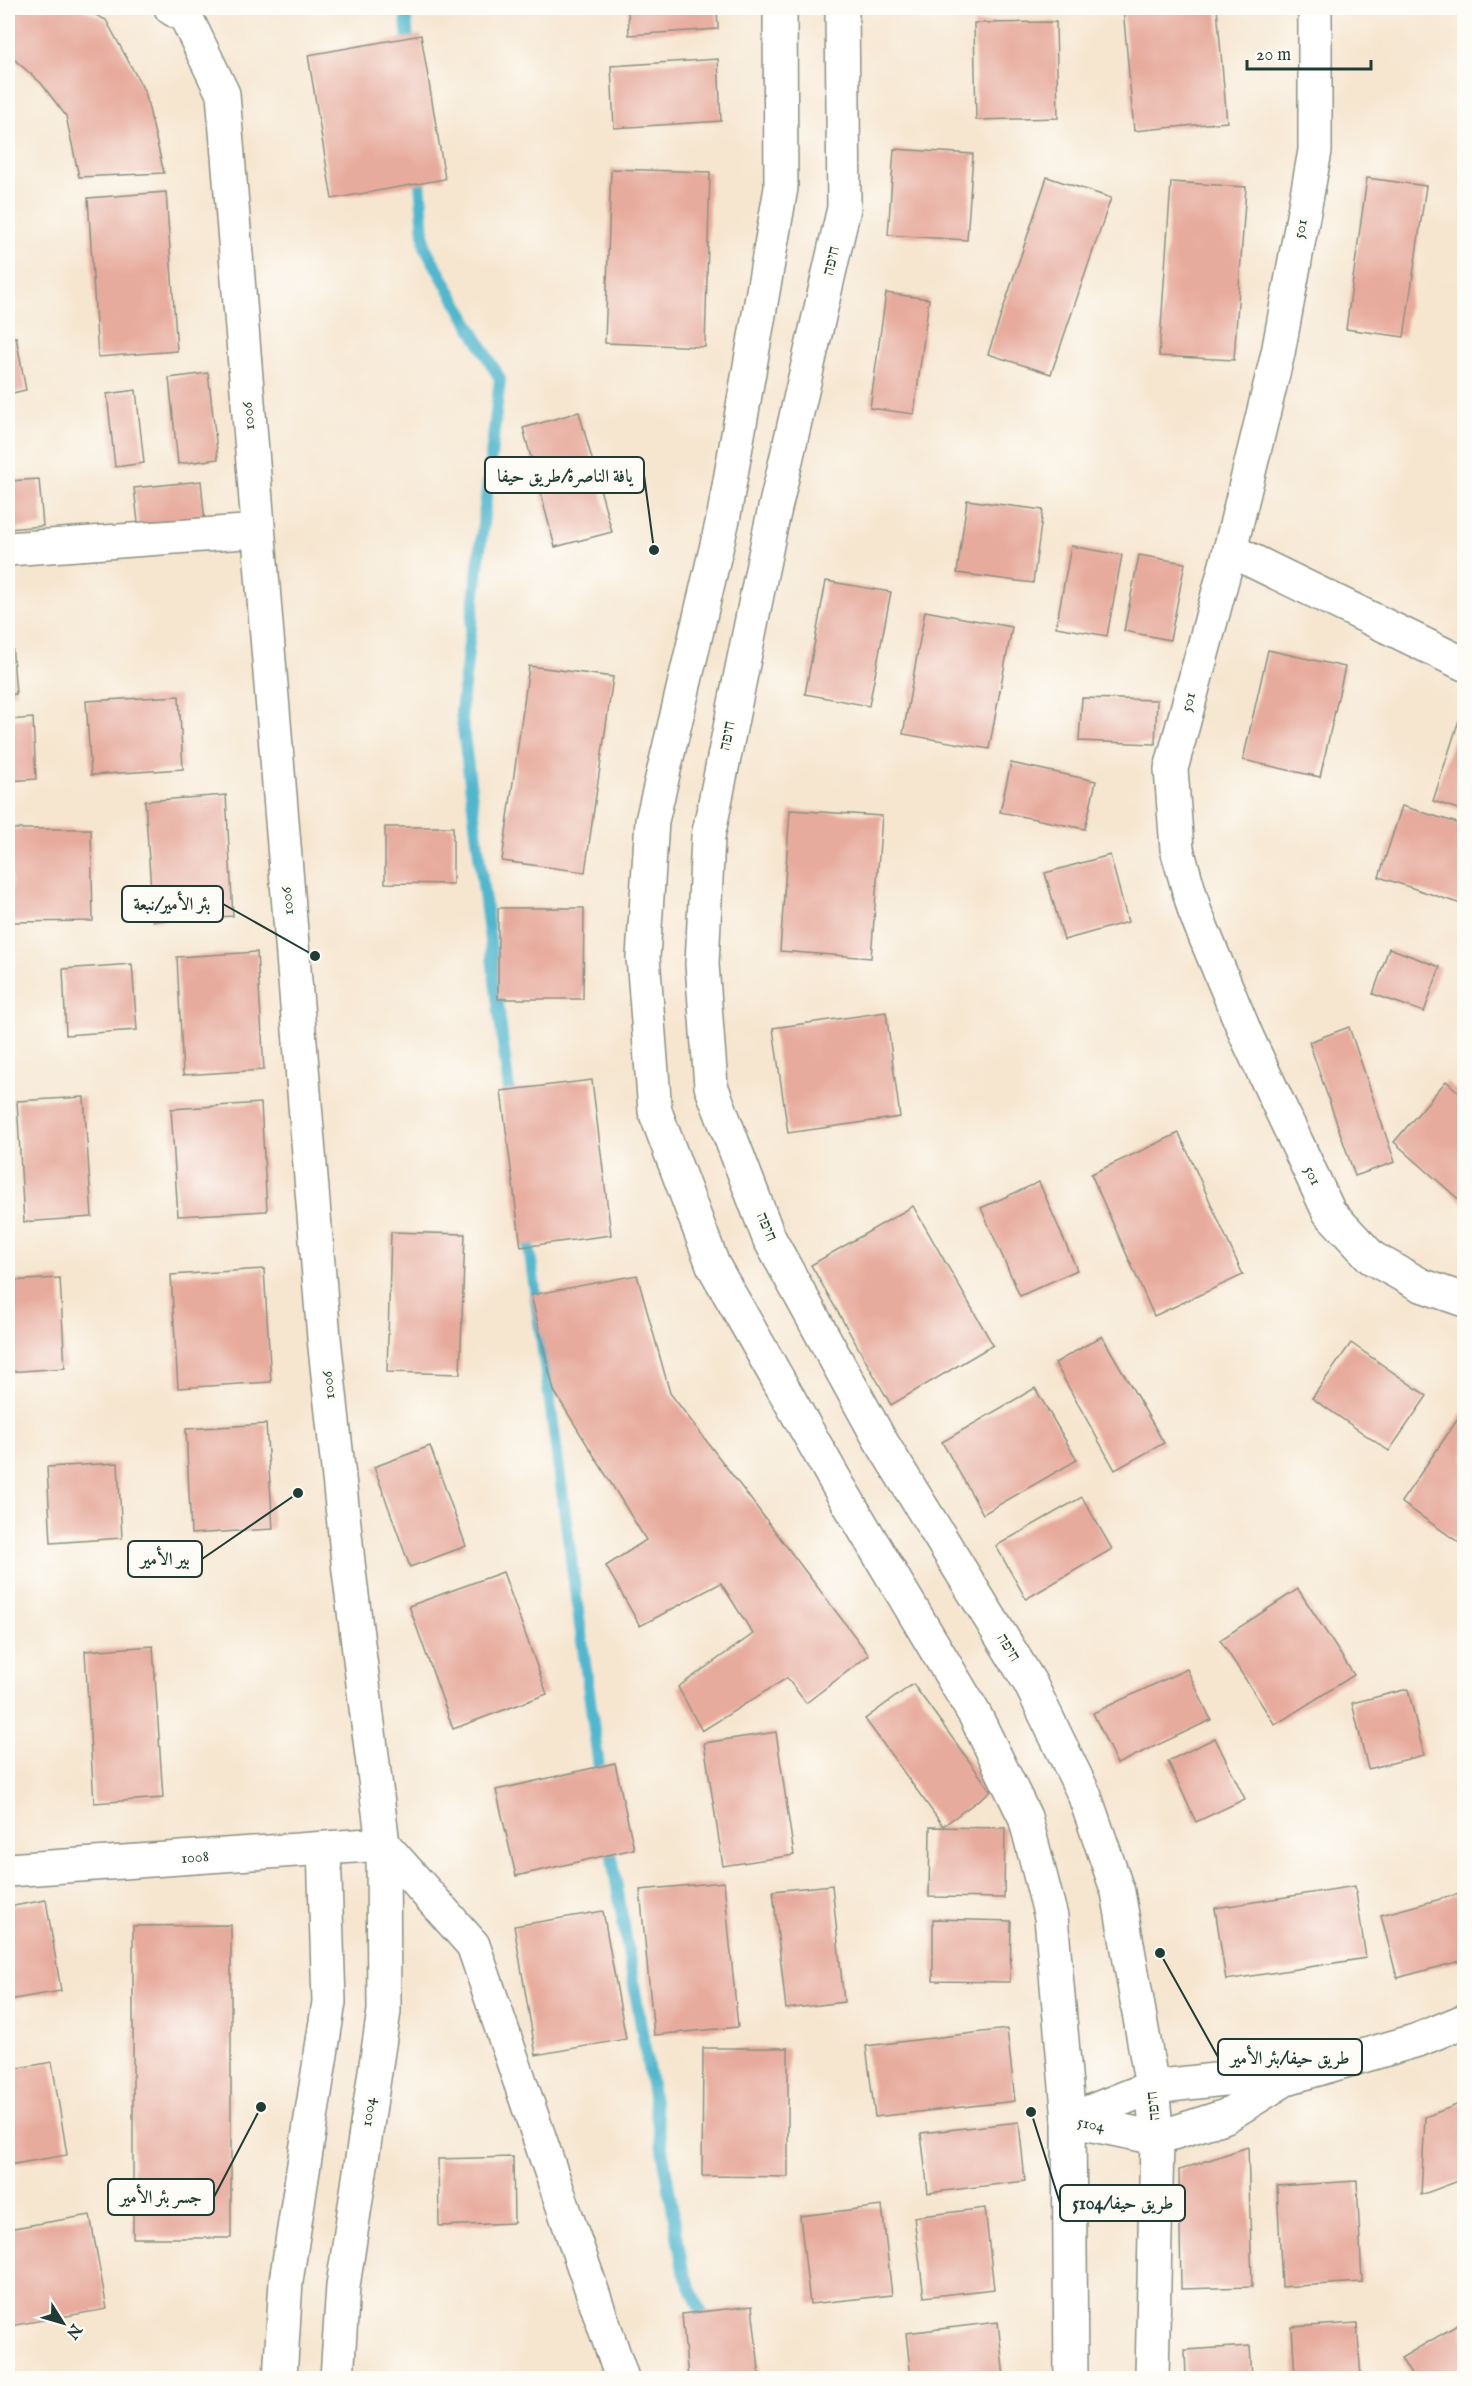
<svg xmlns="http://www.w3.org/2000/svg" width="1472" height="2386" font-family="'IM FELL English',Amiri,'Frank Ruhl Libre',serif">
<style>
.lines{fill:none;stroke-linecap:round;stroke-linejoin:round}
.stream{stroke:#50b7ce;stroke-width:12}
.building{fill:#e7ab9d}
.minor-casing{stroke:#8a9282;stroke-width:36}
.highway-casing{stroke:#8a9282;stroke-width:36}
.minor{stroke:#fff;stroke-width:33}
.highway{stroke:#fff;stroke-width:33}
.labels{text-anchor:middle;dominant-baseline:central;stroke-width:6;stroke-linejoin:round;paint-order:stroke}
.street-label{font-size:16px;fill:#1f3d34;stroke:#fdfcf7}
.leader{fill:none;stroke:#1f3d34;stroke-width:2}
.callout-dot{fill:#1f3d34;stroke:#fdfcf7;stroke-width:2}
.callout{fill:#fdfcf7;stroke:#1f3d34;stroke-width:2}
.callout-label{font-size:18px;text-anchor:middle;font-weight:bold;fill:#1f3d34}
</style>
<rect width="100%" height="100%" fill="#fdfcf7"/>
<filter id="ink" filterUnits="userSpaceOnUse"><feTurbulence type="fractalNoise" baseFrequency=".0167" numOctaves="2"/><feDisplacementMap in="SourceGraphic" scale="12" xChannelSelector="R" yChannelSelector="G"/><feConvolveMatrix kernelMatrix="1 2 1 2 8 2 1 2 1" color-interpolation-filters="sRGB"/></filter>
<filter id="wash" filterUnits="userSpaceOnUse"><feTurbulence type="fractalNoise" baseFrequency=".008" numOctaves="4" result="noise"/><feDisplacementMap in="SourceGraphic" scale="24" xChannelSelector="R" yChannelSelector="G"/><feGaussianBlur stdDeviation="1.35" result="paint"/><feColorMatrix in="noise" values="0 0 0 0 0 0 0 0 0 0 0 0 0 0 0 0 0 1.4 0 .05"/><feComposite in="paint" operator="in"/></filter>
<g filter="url(#wash)">
<rect width="100%" height="100%" fill="#f6e6d0"/>
<g class="lines">
<g class="stream">
<path d="M405,8l4,44"/>
<path d="M419,168l6,79 75,132 -39,333 50,395"/>
<path d="M527,1231l74,551"/>
<path d="M609,1840l74,430 24,55"/>
</g>
</g>
<g id="blocks">
<g class="building">
<path d="M8,8h73l25,12 39,72 19,81 -85,4 -13,-61 -25,-33 -33,-29z"/>
<path d="M628,8h89l1,21 -89,6z"/>
<path d="M1123,8h94l10,114 -93,9z"/>
<path d="M1056,22l2,96 -82,2 -2,-97z"/>
<path d="M421,35l24,144 -113,20 -24,-144z"/>
<path d="M718,59l3,62 -107,7 -3,-62z"/>
<path d="M894,149l79,5 -6,86 -79,-5z"/>
<path d="M611,169l99,3 -5,175 -100,-4z"/>
<path d="M1047,177l64,21 -60,176 -63,-20z"/>
<path d="M1367,178l59,8 -22,151 -58,-8z"/>
<path d="M1171,182l75,5 -12,173 -75,-4z"/>
<path d="M166,192l11,159 -79,6 -10,-159z"/>
<path d="M886,293l43,6 -15,115 -44,-6z"/>
<path d="M16,337l10,53 -18,4v-55z"/>
<path d="M208,373l10,86 -40,5 -9,-86z"/>
<path d="M136,390l8,73 -29,4 -8,-73z"/>
<path d="M579,412l33,120 -57,15 -32,-119z"/>
<path d="M39,479l4,47 -35,3v-48z"/>
<path d="M201,481l4,42 -66,8 -5,-43z"/>
<path d="M967,500l76,10 -10,73 -76,-10z"/>
<path d="M1071,546l51,9 -15,81 -51,-9z"/>
<path d="M1139,555l46,8 -15,77 -46,-9z"/>
<path d="M826,581l65,11 -22,114 -64,-12z"/>
<path d="M925,611l87,16 -23,122 -86,-15z"/>
<path d="M10,618l6,76 -8,1v-76z"/>
<path d="M1268,650l77,17 -25,110 -77,-17z"/>
<path d="M529,666l84,11 -28,195 -83,-11z"/>
<path d="M179,696l4,73 -92,6 -5,-74z"/>
<path d="M1082,698l75,2 -2,44 -76,-3z"/>
<path d="M33,718l3,61 -28,2v-61z"/>
<path d="M1459,720l5,2v89l-31,-10z"/>
<path d="M1011,763l85,18 -11,48 -85,-17z"/>
<path d="M226,795l7,121 -80,5 -8,-120z"/>
<path d="M1402,806l62,19v80l-85,-28z"/>
<path d="M790,810l92,6 -11,142 -91,-7z"/>
<path d="M385,827h68v57l-68,-1z"/>
<path d="M11,829h80l2,92 -81,1z"/>
<path d="M1110,855l18,67 -64,18 -19,-67z"/>
<path d="M498,908h86l-1,91h-85z"/>
<path d="M1389,948l51,19 -16,45 -51,-18z"/>
<path d="M257,952l7,118 -81,5 -6,-118z"/>
<path d="M132,964l5,66 -71,5 -3,-66z"/>
<path d="M886,1012l14,105 -112,16 -15,-105z"/>
<path d="M1349,1027l46,135 -40,14 -46,-134z"/>
<path d="M592,1080l19,155 -90,12 -20,-156z"/>
<path d="M1446,1081l18,16v107l-70,-62z"/>
<path d="M84,1097l8,120 -68,5 -7,-121z"/>
<path d="M261,1103l6,108 -89,5 -7,-107z"/>
<path d="M1179,1133l64,142 -89,41 -63,-142z"/>
<path d="M1039,1182l38,88 -57,26 -39,-88z"/>
<path d="M913,1206l80,139 -102,60 -80,-140z"/>
<path d="M391,1232l74,2 -5,140 -73,-2z"/>
<path d="M264,1269l7,113 -93,6 -7,-113z"/>
<path d="M637,1275l33,118 199,262 -63,48 -19,-25 -85,53 -24,-44 75,-53 -32,-51 -81,43 -34,-60 40,-26 -92,-149 -23,-96z"/>
<path d="M60,1278l5,90 -57,4v-91z"/>
<path d="M1102,1336l62,107 -49,27 -60,-107z"/>
<path d="M1351,1343l76,53 -38,55 -77,-53z"/>
<path d="M1035,1388l42,72 -94,54 -41,-72z"/>
<path d="M1464,1410v136l-63,-44z"/>
<path d="M266,1424l7,105 -82,5 -5,-105z"/>
<path d="M430,1446l36,100 -56,21 -36,-100z"/>
<path d="M118,1463l4,75 -71,5 -4,-76z"/>
<path d="M1082,1497l30,52 -86,50 -30,-53z"/>
<path d="M503,1572l44,122 -94,35 -44,-123z"/>
<path d="M1298,1589l56,86 -79,50 -55,-85z"/>
<path d="M153,1646l10,152 -69,5 -9,-152z"/>
<path d="M1187,1669l24,51 -94,44 -24,-51z"/>
<path d="M913,1684l78,107 -48,35 -78,-107z"/>
<path d="M1408,1689l16,66 -56,14 -16,-66z"/>
<path d="M776,1732l18,123 -71,11 -19,-123z"/>
<path d="M1215,1738l30,61 -49,23 -28,-61z"/>
<path d="M615,1763l19,86 -118,27 -20,-86z"/>
<path d="M930,1827l75,1 -1,70 -75,-1z"/>
<path d="M724,1882l14,145 -84,8 -14,-145z"/>
<path d="M832,1885l12,117 -58,7 -13,-118z"/>
<path d="M1355,1886l11,72 -140,22 -11,-72z"/>
<path d="M1463,1893l1,67 -67,18 -16,-63z"/>
<path d="M46,1900l15,91 -53,9v-93z"/>
<path d="M603,1911l23,128 -90,16 -22,-129z"/>
<path d="M933,1919l78,2 -1,61 -77,-1z"/>
<path d="M231,1925v313h-98v-312z"/>
<path d="M1007,2029l8,72 -140,16 -9,-71z"/>
<path d="M703,2048h85v129l-86,-1z"/>
<path d="M52,2062l15,93 -59,10v-95z"/>
<path d="M1464,2102v77l-43,16 4,-78z"/>
<path d="M1019,2122l6,59 -97,12 -7,-60z"/>
<path d="M1248,2147l4,140 -71,2 -2,-119z"/>
<path d="M513,2157l1,66 -75,3 -1,-67z"/>
<path d="M1357,2181l5,101 -80,5 -5,-101z"/>
<path d="M882,2206l10,89 -82,9 -10,-88z"/>
<path d="M985,2208l9,81 -70,8 -10,-80z"/>
<path d="M90,2215l17,94 -97,17 -2,-16v-81z"/>
<path d="M752,2306l8,72h-72l-6,-64z"/>
<path d="M1464,2321v57h-51l-12,-20z"/>
<path d="M998,2322l6,56h-93l-5,-45z"/>
<path d="M1357,2323l4,55h-66l-3,-51z"/>
<path d="M1250,2346l2,32h-66l-1,-28z"/>
<path d="M430,2374v4h-56v-2z"/>
</g>
</g>
</g>
<g filter="url(#ink)">
<use href="#blocks" fill-opacity="0" stroke="#8a9282" stroke-width="1.5"/>
<g class="lines">
<defs>
<g id="minor">
<path d="M171,8l15,9 37,77 101,1244 25,233 34,273 1,167 -41,275 -6,92"/>
<path d="M1315,8v143l-37,202 -48,197 -59,219 6,80 18,63 52,125 82,175 43,46 49,27 43,15"/>
<path d="M8,549l250,-18"/>
<path d="M1230,550l234,114"/>
<path d="M383,1844l90,101 149,433"/>
<path d="M8,1870l375,-26"/>
<path d="M1069,2120l83,-33 72,-8 63,-1 131,-38 46,-19"/>
<path d="M1069,2120l88,18 69,-22 61,-38"/>
<path d="M280,2378l6,-97 43,-279 -5,-153"/>
</g>
<g id="highway">
<path d="M780,8l1,180 -57,327 -72,306 -9,136 12,154 58,154 126,222 136,228 50,102 26,100 18,203 2,258"/>
<path d="M842,8l2,200 -74,322 -62,307 -6,127 9,122 58,152 110,200 151,245 54,111 34,98 34,195 5,51 -5,240"/>
</g>
</defs>
<use href="#minor" class="minor-casing"/>
<use href="#highway" class="highway-casing"/>
<use href="#minor" class="minor"/>
<use href="#highway" class="highway"/>
</g>
</g>
<g class="labels">
<g class="street-label">
<text transform="translate(1301 229) rotate(-79)">501</text>
<text transform="translate(832 261) rotate(-77)">חיפה</text>
<text transform="translate(249 416) rotate(-95)">1006</text>
<text transform="translate(1189 702) rotate(-75)">501</text>
<text transform="translate(728 736) rotate(-79)">חיפה</text>
<text transform="translate(288 901) rotate(-95)">1006</text>
<text transform="translate(1312 1176) rotate(65)">501</text>
<text transform="translate(766 1227) rotate(67)">חיפה</text>
<text transform="translate(329 1385) rotate(-96)">1006</text>
<text transform="translate(1008 1648) rotate(58)">חיפה</text>
<text transform="translate(195 1858) rotate(-4)">1008</text>
<text transform="translate(1154 2106) rotate(-96)">חיפה</text>
<text transform="translate(369 2112) rotate(-81)">1004</text>
<text transform="translate(1091 2125) rotate(11)">5104</text>
</g>
</g>
<path class="leader" d="M654 550L644 475M315 956L223 904M298 1493L202 1559M1160 1953L1218 2057M261 2107L214 2197M1031 2112L1060 2203"/>
<g class="callout-dot">
<circle cx="654" cy="550" r="6"/>
<circle cx="315" cy="956" r="6"/>
<circle cx="298" cy="1493" r="6"/>
<circle cx="1160" cy="1953" r="6"/>
<circle cx="261" cy="2107" r="6"/>
<circle cx="1031" cy="2112" r="6"/>
</g>
<g class="callout">
<rect x="485" y="457" width="159" height="36" rx="6"/>
<rect x="122" y="886" width="101" height="36" rx="6"/>
<rect x="128" y="1541" width="74" height="36" rx="6"/>
<rect x="1218" y="2039" width="144" height="36" rx="6"/>
<rect x="108" y="2179" width="106" height="36" rx="6"/>
<rect x="1060" y="2185" width="125" height="36" rx="6"/>
</g>
<g class="callout-label">
<text x="565" y="482">يافة الناصرة/طريق حيفا</text>
<text x="172" y="910">بئر الأمير/نبعة</text>
<text x="165" y="1565">بير الأمير</text>
<text x="1290" y="2064">طريق حيفا/بئر الأمير</text>
<text x="161" y="2203">جسر بئر الأمير</text>
<text x="1123" y="2209">طريق حيفا/5104</text>
</g>
<rect width="1472" height="2386" fill="none" stroke="#fdfcf7" stroke-width="30"/>
<g transform="translate(63 2323) rotate(127)" stroke="#fdfcf7" stroke-width="4.5" paint-order="stroke">
<path d="M0-4.5L10 22L0 15L-10 22Z" fill="#1f3d34"/>
<text y="-9" font-size="16" font-weight="bold" text-anchor="middle" fill="#1f3d34">N</text>
</g>
<path d="M1247 60v9h124v-9" fill="none" stroke="#1f3d34" stroke-width="3"/>
<text x="1256" y="60" font-size="18" fill="#1f3d34" stroke="#fdfcf7" stroke-width="4.5" paint-order="stroke">20 m</text>
</svg>
